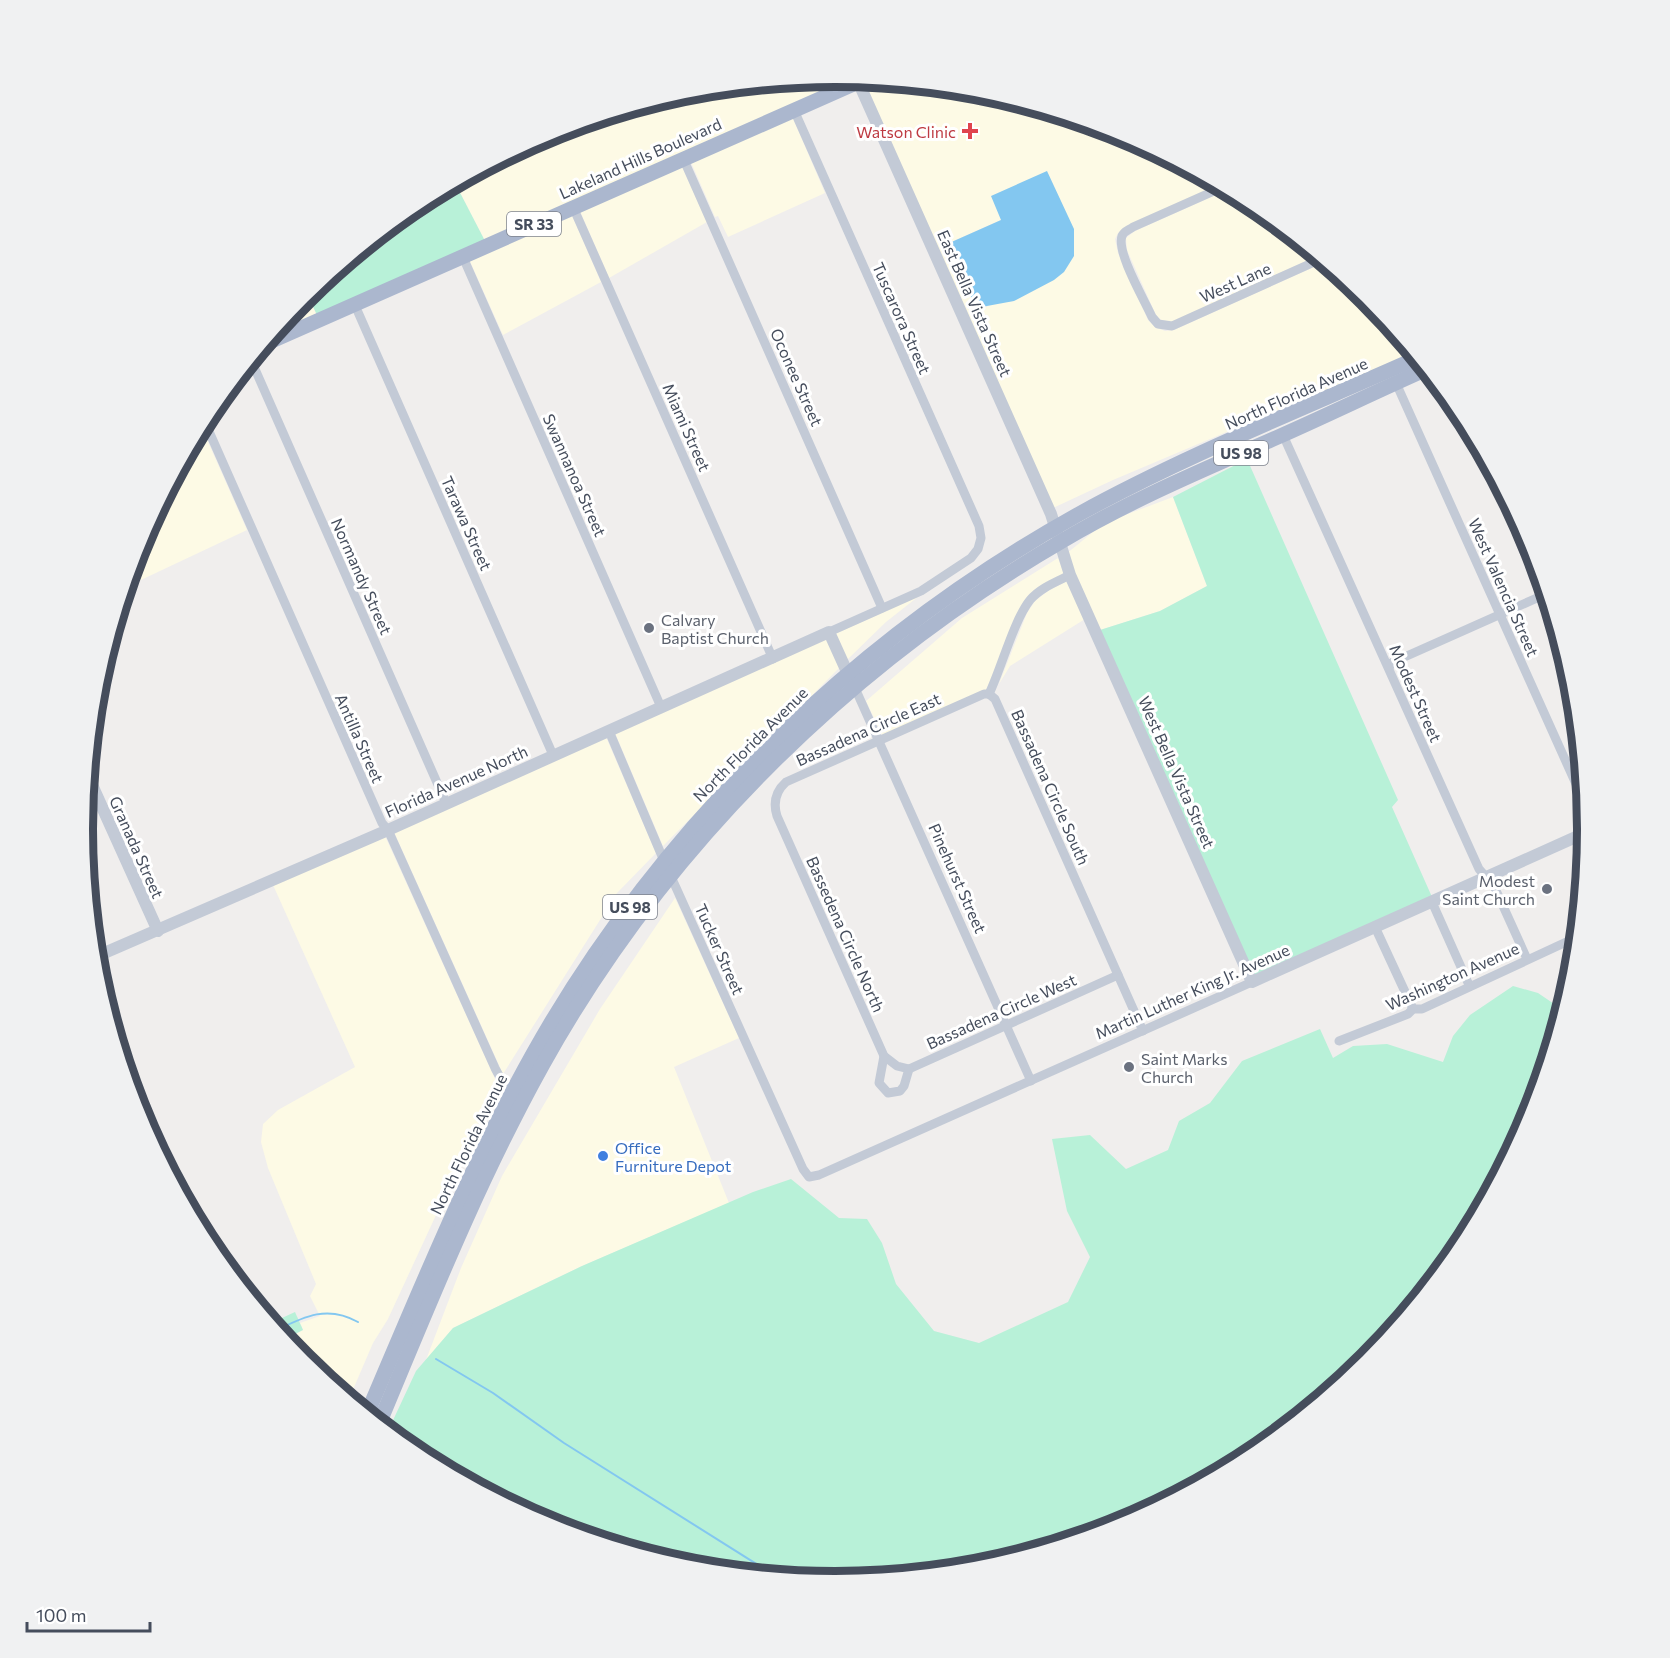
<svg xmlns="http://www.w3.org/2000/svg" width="1670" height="1658" font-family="Commissioner,sans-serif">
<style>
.commercial{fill:#fdfae5;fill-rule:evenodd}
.green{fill:#b8f1d8}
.water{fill:#83c7f0}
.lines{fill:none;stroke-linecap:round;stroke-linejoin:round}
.stream{stroke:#83c7f0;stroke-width:2}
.minor{stroke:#c3cad6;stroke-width:9}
.tertiary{stroke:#c3cad6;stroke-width:12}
.primary{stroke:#abb7ce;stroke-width:15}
.health-dot{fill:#e0444e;stroke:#fff;stroke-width:2}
.worship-dot{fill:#6b7280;stroke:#fff;stroke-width:2}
.shop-dot{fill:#3f7fe0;stroke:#fff;stroke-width:2}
.labels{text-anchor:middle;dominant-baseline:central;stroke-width:6;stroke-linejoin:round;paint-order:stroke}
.shield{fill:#fff;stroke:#7d828d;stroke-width:1.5}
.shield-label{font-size:15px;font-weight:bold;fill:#454d5c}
.health-label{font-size:16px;fill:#be3a42;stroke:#fff;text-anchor:end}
.street-label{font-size:16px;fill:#454d5c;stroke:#fff}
.worship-label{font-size:16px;fill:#5b616d;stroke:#fff;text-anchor:start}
.shop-label{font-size:16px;fill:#366cbe;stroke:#fff;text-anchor:start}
.rim{fill:none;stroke:#454d5c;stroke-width:8}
</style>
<rect width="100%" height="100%" fill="#f0eeed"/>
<g class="commercial">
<path d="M835,77l17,1 -367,163 -30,-58 92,-49 142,-43z"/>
<path d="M874,80l108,11 141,43 95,51 -100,48 -3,6 3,14 30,67 7,7 10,4 9,-1 151,-68 42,35 46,56 -300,127 -60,28 -188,-424zM1001,220l13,81 -18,2 -13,5 -36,-64z"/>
<path d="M792,116l33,77 -97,44 -10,-21 -3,1 -25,-57z"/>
<path d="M681,164l26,58 -98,56 -30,-69z"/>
<path d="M1227,190l26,14 64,52 -145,66 -11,-2 -5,-5 -29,-65 -1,-12 9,-7z"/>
<path d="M571,213l30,69 -98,53 -35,-78z"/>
<path d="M307,294l10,21 -46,21 32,-39z"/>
<path d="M201,426l46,104 -121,57 14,-46z"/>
<path d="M1173,497l34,89 -47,25 -60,19 -34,-76 38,-31z"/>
<path d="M1058,558l6,16 -35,21 -43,95 -104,45 -16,-34 96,-83z"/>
<path d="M1067,581l18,38 -75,47 -11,18 28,-71 8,-12 13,-10z"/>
<path d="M919,596l-33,26 -39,38 -12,-26z"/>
<path d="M827,638l13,29 -177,179 -48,-113z"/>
<path d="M606,737l50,116 -39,40 -114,181 -109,-242z"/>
<path d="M385,836l112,247 -109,236 -15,24 -24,56 -46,-38 -18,-22 18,-9 -3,-7 20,-7 -10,-20 6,-12 -48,-116 -7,-26 2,-18 15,-14 77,-43 -82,-182z"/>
<path d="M675,898l64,140 -65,29 55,136 -147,63 -129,62 -27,32 35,-92 41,-92 98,-167z"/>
</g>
<g class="green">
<path d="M455,183l30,58 -168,74 -10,-21 110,-91z"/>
<path d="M1247,459l151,341 -6,7 40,90 -178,80 -154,-347 60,-19 47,-25 -34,-89z"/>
<path d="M1513,986l25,7 25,17 -33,107 -70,130 -93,114 -114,94 -130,69 -142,43 -146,14 -147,-14 -141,-43 -130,-70 -29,-23 28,-60 37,-43 129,-62 171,-74 38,-13 48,39 28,1 15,24 14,41 38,47 45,12 89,-41 22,-45 -23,-46 -15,-72 38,-4 36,34 42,-19 11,-29 31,-18 32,-42 78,-32 13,29 20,-12 34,-2 56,18 10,-26 17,-21z"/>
<path d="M295,1312l8,18 -18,9 -14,-16z"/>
</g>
<path class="water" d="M1047,171l27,58v27l-10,16 -10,8 -40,21 -38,7 -29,-64 54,-24 -10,-24z"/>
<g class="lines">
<g class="stream">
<path d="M277,1330c28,-14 51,-25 81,-8"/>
<path d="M436,1359l57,34 71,50 210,132"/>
</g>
<g class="minor">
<path d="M794,110l185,416 2,12 -3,11 -7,9 -50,33 -92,41"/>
<path d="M683,158l199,450"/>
<path d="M1223,187l-90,40c-4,3 -9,4 -11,9 -6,16 23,65 30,81l6,7 14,2 149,-67"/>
<path d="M573,207l200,452"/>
<path d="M462,255l199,452"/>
<path d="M354,303l199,452"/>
<path d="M251,360l195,443"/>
<path d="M1396,383l189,421"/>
<path d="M204,420l178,403 6,7 107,238 15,28"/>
<path d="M1283,435l196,434 15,17 33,73"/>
<path d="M1389,668l2,-5 155,-69"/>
<path d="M855,688l176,393"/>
<path d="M989,694h-5l-198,88c-10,9 -13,21 -9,34l107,240 13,10 12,3 209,-94"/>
<path d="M989,694l6,5 148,332"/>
<path d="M989,694c12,-25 25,-74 41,-94 10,-12 26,-18 40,-25"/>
<path d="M609,731l55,130 139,308 6,8 10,-2 433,-193"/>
<path d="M1432,902l37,83"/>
<path d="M1375,927l38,82"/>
<path d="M1339,1041l69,-27 5,-5h9l155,-72"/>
<path d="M884,1056l-5,27 9,10 12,-2 4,-5 5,-17"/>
</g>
<g class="tertiary">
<path d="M857,79l194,435 19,61 182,407 335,-150"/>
<path d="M88,776l70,155"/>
<path d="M95,957l293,-127 441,-198 19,42"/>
</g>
<g class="primary">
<path d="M265,344l600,-265"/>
<path d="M367,1414c57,-133 111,-269 185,-393 127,-211 313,-388 527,-507 107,-59 226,-106 338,-156"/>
<path d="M379,1424c51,-122 100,-245 164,-360 121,-217 305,-399 519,-523 69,-41 143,-72 216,-104 50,-22 99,-46 149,-68"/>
</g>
</g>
<path class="health-dot" d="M967 122h6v6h6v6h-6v6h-6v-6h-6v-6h6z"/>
<g class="worship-dot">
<circle cx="649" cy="628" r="6"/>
<circle cx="1547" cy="889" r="6"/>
<circle cx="1129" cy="1067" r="6"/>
</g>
<circle class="shop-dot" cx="603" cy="1156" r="6"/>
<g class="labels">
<g class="shield">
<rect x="507" y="212" width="54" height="24" rx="4.5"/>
<rect x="1214" y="441" width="54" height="24" rx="4.5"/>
<rect x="603" y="895" width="54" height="24" rx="4.5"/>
</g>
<g class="shield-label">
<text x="534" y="224">SR 33</text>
<text x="1241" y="453">US 98</text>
<text x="630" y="907">US 98</text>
</g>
<g class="health-label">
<text x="956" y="131">Watson Clinic</text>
</g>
<g class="street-label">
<text transform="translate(640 158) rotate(-24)">Lakeland Hills Boulevard</text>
<text transform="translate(1235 282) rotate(-24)">West Lane</text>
<text transform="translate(975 303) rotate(66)">East Bella Vista Street</text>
<text transform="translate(902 318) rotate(66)">Tuscarora Street</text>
<text transform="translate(797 377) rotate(66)">Oconee Street</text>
<text transform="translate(1296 393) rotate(-24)">North Florida Avenue</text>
<text transform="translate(687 427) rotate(66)">Miami Street</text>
<text transform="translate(575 475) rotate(66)">Swannanoa Street</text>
<text transform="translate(467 523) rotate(66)">Tarawa Street</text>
<text transform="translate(362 576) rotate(66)">Normandy Street</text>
<text transform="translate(1504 587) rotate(66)">West Valencia Street</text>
<text transform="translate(1416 693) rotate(66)">Modest Street</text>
<text transform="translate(868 729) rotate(-24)">Bassadena Circle East</text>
<text transform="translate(360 738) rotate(66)">Antilla Street</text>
<text transform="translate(750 744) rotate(-45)">North Florida Avenue</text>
<text transform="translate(1177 772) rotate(66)">West Bella Vista Street</text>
<text transform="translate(456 781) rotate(-24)">Florida Avenue North</text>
<text transform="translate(1051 787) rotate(66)">Bassadena Circle South</text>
<text transform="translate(137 847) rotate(66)">Granada Street</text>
<text transform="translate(958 878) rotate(66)">Pinehurst Street</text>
<text transform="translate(846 934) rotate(66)">Bassedena Circle North</text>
<text transform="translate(720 949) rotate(66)">Tucker Street</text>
<text transform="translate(1452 976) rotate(-24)">Washington Avenue</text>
<text transform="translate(1192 991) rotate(-24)">Martin Luther King Jr. Avenue</text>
<text transform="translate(1001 1011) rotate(-24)">Bassadena Circle West</text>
<text transform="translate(468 1144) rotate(-64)">North Florida Avenue</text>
</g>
<g class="worship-label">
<text x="661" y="619">Calvary<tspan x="661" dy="18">Baptist Church</tspan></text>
<text x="1535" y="880" text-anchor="end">Modest<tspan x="1535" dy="18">Saint Church</tspan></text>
<text x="1141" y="1058">Saint Marks<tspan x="1141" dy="18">Church</tspan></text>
</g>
<g class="shop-label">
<text x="615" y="1147">Office<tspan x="615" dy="18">Furniture Depot</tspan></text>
</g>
</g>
<path d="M0 0H1670V1658H0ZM93 829a742 742 0 1 1 1484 0a742 742 0 1 1-1484 0Z" fill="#f0f1f2" fill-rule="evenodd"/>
<path class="rim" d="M93 829a742 742 0 1 1 1484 0a742 742 0 1 1-1484 0Z"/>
<path d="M27 1622v9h123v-9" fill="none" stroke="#454d5c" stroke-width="3"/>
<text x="36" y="1622" font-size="18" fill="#454d5c" stroke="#ffffff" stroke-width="4.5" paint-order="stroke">100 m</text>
</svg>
